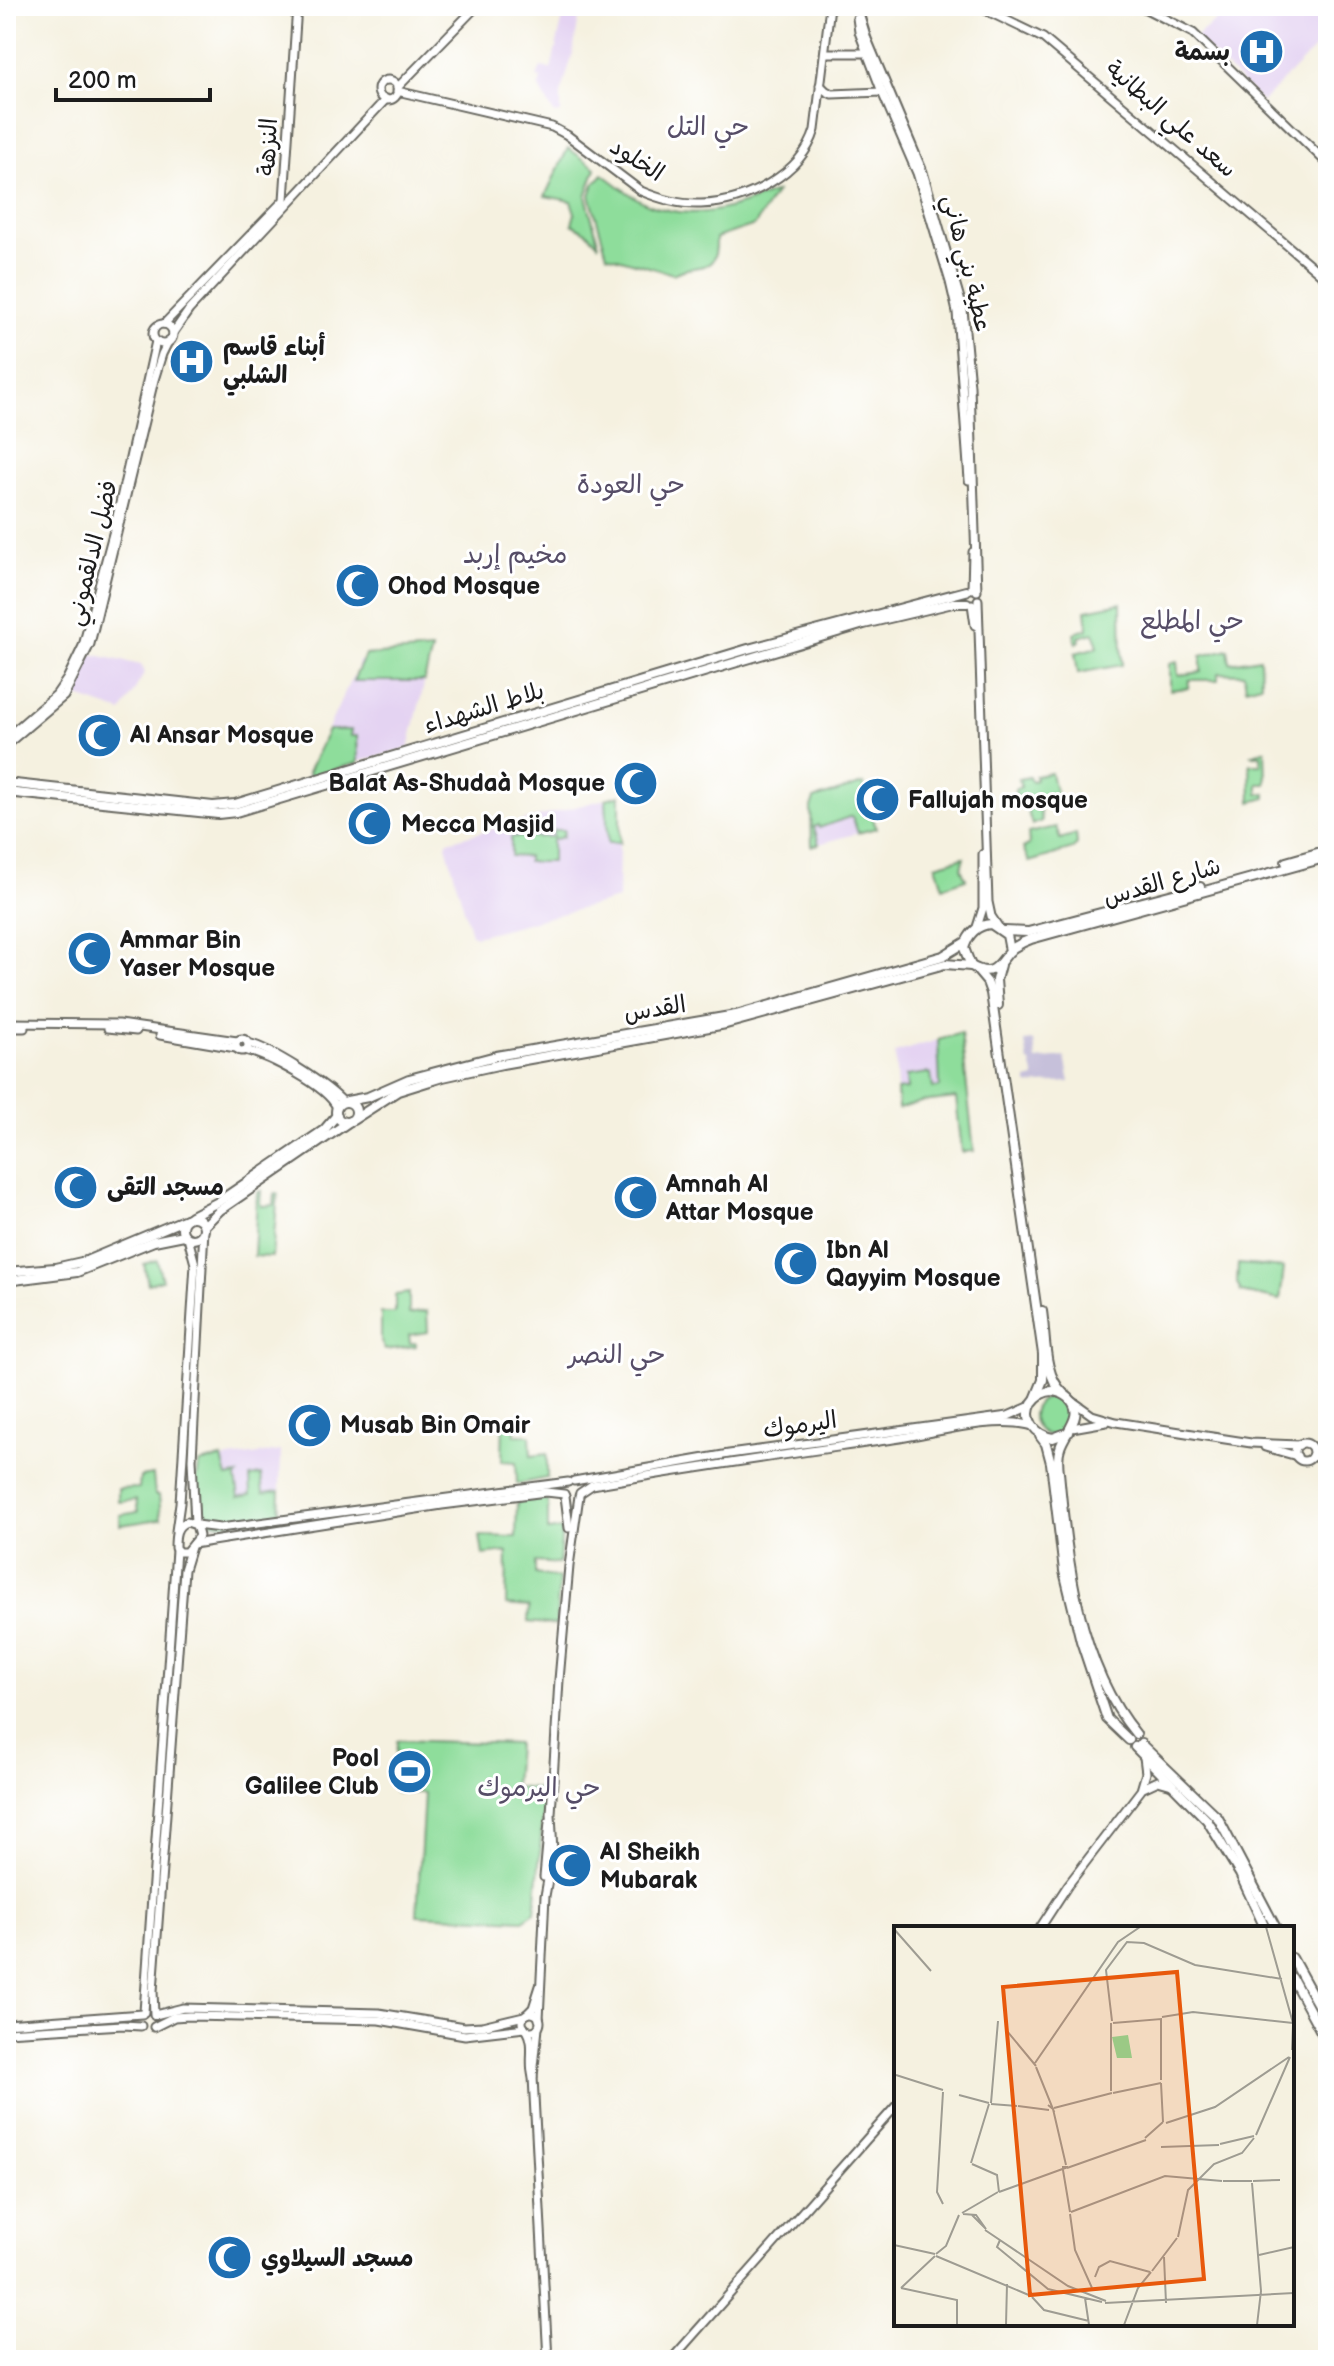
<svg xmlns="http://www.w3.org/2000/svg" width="1334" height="2366" font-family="'Balsamiq Sans','Playpen Sans Arabic',sans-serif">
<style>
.built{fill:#e4d3f2}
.industrial{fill:#c6c0da}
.green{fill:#8edd9b;stroke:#557c5c;stroke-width:2}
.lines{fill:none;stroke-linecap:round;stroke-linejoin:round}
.secondary-casing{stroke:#686761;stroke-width:11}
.primary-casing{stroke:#686761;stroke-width:12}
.secondary{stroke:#fff;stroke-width:7}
.primary{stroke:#fff;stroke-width:8}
.labels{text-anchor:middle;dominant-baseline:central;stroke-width:6;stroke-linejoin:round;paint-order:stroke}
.poi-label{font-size:24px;font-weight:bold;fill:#1c1c1c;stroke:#fff;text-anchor:start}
.street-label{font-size:24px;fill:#1c1c1c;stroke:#fff}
.neighbourhood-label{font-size:26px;fill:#564d67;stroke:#fff}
.inset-road{fill:none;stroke:#9e9c92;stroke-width:2}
.view{fill:#e8590c;fill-opacity:0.15;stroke:#e8590c;stroke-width:4}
.inset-edge{fill:none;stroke:#1c1c1c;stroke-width:4}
</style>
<rect width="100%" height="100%" fill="#fff"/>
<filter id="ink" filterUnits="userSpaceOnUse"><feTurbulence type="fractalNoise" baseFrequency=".0125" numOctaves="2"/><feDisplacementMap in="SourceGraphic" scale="16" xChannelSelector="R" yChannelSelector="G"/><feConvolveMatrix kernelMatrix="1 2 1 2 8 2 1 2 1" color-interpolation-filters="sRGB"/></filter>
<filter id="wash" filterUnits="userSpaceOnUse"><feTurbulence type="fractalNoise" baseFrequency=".006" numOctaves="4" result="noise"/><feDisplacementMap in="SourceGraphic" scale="32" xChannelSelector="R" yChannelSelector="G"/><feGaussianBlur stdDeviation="1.8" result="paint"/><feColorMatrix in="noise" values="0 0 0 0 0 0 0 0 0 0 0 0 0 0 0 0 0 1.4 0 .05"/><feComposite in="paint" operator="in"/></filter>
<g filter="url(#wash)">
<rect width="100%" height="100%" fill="#f5f1e0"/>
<g class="built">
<path d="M543,6h29l7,11 -6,36 -12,41v19l-7,1 -15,-28 2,-7 -4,-2 4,-10 10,2 13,-56z"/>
<path d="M1234,6h94v35l-7,1 -59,60 -67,-65z"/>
<path d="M432,650l-23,98 -103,28 45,-97 5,-6 3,-12h3l3,-6z"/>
<path d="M91,654l50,11 4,7 -23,40 -50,-17z"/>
<path d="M863,784l13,44 -64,18 -1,-38 3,-9z"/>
<path d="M620,795l-2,104 -142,37 -5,-2 -25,-89 2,-4z"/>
<path d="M961,1033l13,118 -12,1 -7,-55 -34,5 -23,7 -3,-56z"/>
<path d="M281,1451l-2,64 -65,10 -15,-8 -3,-8 4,-47z"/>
</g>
<path class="industrial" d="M1034,1041l2,19 29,-3 5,25 -43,3v-5l8,-2 -4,-15 -3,-2 -3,-19z"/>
<g class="green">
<path d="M568,148l28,20 -10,28 13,49 -11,-12 -16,-9 3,-11 -4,-12 -26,-5z"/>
<path d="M603,174c14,10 30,25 47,31 46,17 82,3 126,-13l-21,33 -39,13c2,40 -20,23 -43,36l-66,-19 -17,-60 4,-11z"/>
<path d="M1121,603l1,62 -44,8 -3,-20 23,-6 -4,-14 -15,4 1,4 -4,2 -2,-10 14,-4 -2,-19z"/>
<path d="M1228,649l2,14 30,-5 1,26 -15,4 -2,-14 -26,-1v7h-29l-1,8 -18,2v-27l7,-2 1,14 23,-3v-16z"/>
<path d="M432,650l-8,31h-71l12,-26z"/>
<path d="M328,730h23l-1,6h7l1,27 -48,13 -2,-4z"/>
<path d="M1265,750l1,34h-8v10l8,-1v5l-15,4 -1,-38h11v-9h-10z"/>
<path d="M1051,773l6,27 -4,2 -3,-9 -13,5 5,23 -10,4 -9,-29 -8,1v-8l6,-2 -2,-8 10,-2 2,4 5,-1 -1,-4z"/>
<path d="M863,784l13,44 -18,5 -6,-17 -33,12 -1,-3 -4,2 5,17 -7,2 -1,-38 3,-9z"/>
<path d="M620,795v48h-12l-2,-44z"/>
<path d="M1056,827l4,12 16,-5 1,10 -4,5 -44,13 -6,-14 6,-3 -1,-12z"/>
<path d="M553,830h11l-1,7 -11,3v22h-25v-5l-16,-1v-19h42z"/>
<path d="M964,857l-3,11 5,11 -23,8 -7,-22z"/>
<path d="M961,1033l13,118 -12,1 -6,-54 -35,4 -23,7 -1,-19 10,-1 -1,-13 22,-3 3,1 2,14 7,-1 -2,-47z"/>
<path d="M261,1191l-1,12 2,3 12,-1 1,-12 3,1 -6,63 -18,-1 3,-63z"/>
<path d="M157,1260l5,20 -14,4 -4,-20z"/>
<path d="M1238,1264l46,4 -4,32 -39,-8 -4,-9z"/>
<path d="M409,1293v21l18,-3 1,21 -19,3 1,8h6v3l-31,4 -4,-8v-29h14v-18z"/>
<circle cx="1052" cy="1416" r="19"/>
<path d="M515,1418v17h15l1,21 16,-2v24l-30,6 -1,-22 -14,-1 1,-42z"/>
<path d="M222,1458l5,19 11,-2 -2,3 3,19 12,-2 -1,-18 11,-2 2,18 17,-2 -1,24c-19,3 -78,21 -83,-6 -3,-14 2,-32 3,-46z"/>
<path d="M153,1475l2,20h4l2,24 -41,6v-10l18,-3 -2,-12 -18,2v-13l21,-1 1,-11z"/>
<path d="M548,1499v32l14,-2 -3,35 -24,-2v12l24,4 -3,47 -28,-3 1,-15 -23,-2 1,-53 -24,3 -3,-19 36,1 1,-35z"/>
<path d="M397,1740l120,4 -3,43 31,3 -10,122 -12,8 -106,-5 7,-122 -29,-1z"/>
</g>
</g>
<g filter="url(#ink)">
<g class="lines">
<defs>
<g id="secondary">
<path d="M857,6l10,33 56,133 40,137 7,77 7,205"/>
<path d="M977,6l66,32 285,242"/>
<path d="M1140,6l53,27 135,131"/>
<path d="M857,18l2,14 23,60 35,81 33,109 7,30 12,168"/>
<path d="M825,53h46"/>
<circle cx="388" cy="90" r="10"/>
<path d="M820,85l6,6 6,3 50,-2"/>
<path d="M397,88l80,-82"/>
<path d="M397,91l155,36 15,8 74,56c19,8 39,14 60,13 44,-1 101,-30 114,-74l15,-124"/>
<path d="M164,324l120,-124 13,-194"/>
<circle cx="163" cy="334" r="10"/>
<path d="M173,333l16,-23 197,-211"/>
<path d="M972,589l1,-37"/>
<path d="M978,600l10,302 3,14 8,12"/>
<path d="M972,604l3,21"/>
<path d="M6,738l50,-43 11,-16 16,-33 31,-116 42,-189"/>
<path d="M6,745l58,-49 26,-52 64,-264 8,-26 6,-12"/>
<path d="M977,927l6,-19v-54"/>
<path d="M6,1023l113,1 118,17"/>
<path d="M6,1028h18"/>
<path d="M108,1028l28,3"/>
<path d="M160,1035l76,13"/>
<circle cx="242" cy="1045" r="6"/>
<path d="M248,1043c24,6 78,41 95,59"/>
<path d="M245,1050c23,6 83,36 92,58"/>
<path d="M1071,1400l21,15 24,7 135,21 48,2"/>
<path d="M1072,1428l34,-6"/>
<circle cx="1304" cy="1452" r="9"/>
<path d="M1265,1447l32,9"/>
<path d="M1313,1450l15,2"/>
<path d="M1312,1456l16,2"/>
<path d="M574,1481l155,-27 279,-38 23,-10"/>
<path d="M580,1493l12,-8c102,-18 205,-32 308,-47 39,-6 96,-23 133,-12"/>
<path d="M565,1496l4,32"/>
<path d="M187,1522l9,3 3,11 -13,16h-7l-4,-4c0,-11 0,-23 12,-26z"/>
<path d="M195,1524l-3,-65 12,-230"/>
<path d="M196,1525l24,3 348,-46"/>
<path d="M176,1531l4,-28 15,-239 -7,-26"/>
<path d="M193,1544l249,-39 104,-13 18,2"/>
<path d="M1143,1788l15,-7 14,4"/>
<path d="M544,1877l5,-55"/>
<path d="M1040,1928l28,-43 73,-95 5,-17 -2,-16"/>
<path d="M144,2012l32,-462"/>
<circle cx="531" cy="2022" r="9"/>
<path d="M154,2014l-1,-23 31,-421 7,-23"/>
<path d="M527,2014l6,-6 7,-22"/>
<path d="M155,2015l28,-7 196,5 85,14 18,-1 42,-10"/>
<path d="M539,2019l6,-123 8,-44 -2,-38 8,-134 10,-114 10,-70"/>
<path d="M6,2024l136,-10"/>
<path d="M154,2027l20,-10 15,-1 190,4 86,15 60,-7"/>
<path d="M527,2030c9,15 1,31 6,47l15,283"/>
<path d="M6,2032l117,-7 18,1"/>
<path d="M533,2077l5,-49"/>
<path d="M671,2360l225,-254"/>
</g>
<g id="primary">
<path d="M6,783l207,23 22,-2 513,-155 218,-58"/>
<path d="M6,792l212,22 18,-2 628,-188 89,-21h14"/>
<path d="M1286,862l42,-12"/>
<path d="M1004,931l24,1 172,-45"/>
<path d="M1010,951l-3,-16 -16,-11c-15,1 -23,11 -27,24l7,18c26,14 27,-5 42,-18 6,-4 12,-7 18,-9l297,-82"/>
<path d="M976,969l11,13 4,11 52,361v26l-7,17"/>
<path d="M998,1005l-2,-25 4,-15"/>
<path d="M347,1101l21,-4 41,-18 87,-23 240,-41 207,-59 23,-14"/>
<circle cx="346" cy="1112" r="10"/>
<path d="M353,1120l45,-29 45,-14 59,-13 224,-40 219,-60 26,2"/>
<path d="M191,1216l27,-14 106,-72 13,-15"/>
<circle cx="193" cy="1228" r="11"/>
<path d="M204,1226l16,-16 130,-89"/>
<path d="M6,1272l49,-4 31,-7 100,-42"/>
<path d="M6,1281l71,-9 77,-31 30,-6"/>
<path d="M1042,1311c4,26 1,64 21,82"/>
<path d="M1069,1432l-16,6c-17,-3 -30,-18 -21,-35 5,-7 12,-12 21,-12 6,1 12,3 16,7 17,17 -4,33 -9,50 -3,8 -2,16 -1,24 8,87 19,192 77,262"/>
<path d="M1040,1436l6,8 5,19 13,108 17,70 26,78 22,21"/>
<path d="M1141,1744l77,74 58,110"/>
<path d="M1135,1747l72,73 33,54 25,54"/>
<path d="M1292,1958l36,65"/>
<path d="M1292,1978l31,57"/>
<path d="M1326,2041l2,4"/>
</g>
</defs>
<use href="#secondary" class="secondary-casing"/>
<use href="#primary" class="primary-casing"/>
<use href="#secondary" class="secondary"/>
<use href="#primary" class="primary"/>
</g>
</g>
<defs>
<symbol id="hospital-disc" viewBox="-11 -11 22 22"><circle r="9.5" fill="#1f6fb2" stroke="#fff"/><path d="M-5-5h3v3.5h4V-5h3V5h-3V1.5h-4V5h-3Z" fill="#fff"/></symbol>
<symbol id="mosque-disc" viewBox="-11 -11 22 22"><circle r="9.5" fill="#1f6fb2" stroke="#fff"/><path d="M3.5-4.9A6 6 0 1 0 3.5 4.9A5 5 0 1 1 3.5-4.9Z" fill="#fff"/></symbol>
<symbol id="stadium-disc" viewBox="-11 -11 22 22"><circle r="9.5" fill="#1f6fb2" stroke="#fff"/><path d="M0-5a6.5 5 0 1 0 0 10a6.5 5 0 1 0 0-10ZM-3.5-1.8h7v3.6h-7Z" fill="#fff"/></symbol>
</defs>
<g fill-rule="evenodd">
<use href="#hospital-disc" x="1236" y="26" width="51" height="51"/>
<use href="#hospital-disc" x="166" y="336" width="51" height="51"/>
<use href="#mosque-disc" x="332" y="560" width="51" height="51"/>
<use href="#mosque-disc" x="74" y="710" width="51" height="51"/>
<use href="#mosque-disc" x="610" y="758" width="51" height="51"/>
<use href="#mosque-disc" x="852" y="774" width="51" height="51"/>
<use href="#mosque-disc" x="344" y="798" width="51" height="51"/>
<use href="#mosque-disc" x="64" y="928" width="51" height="51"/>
<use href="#mosque-disc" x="50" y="1162" width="51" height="51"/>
<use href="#mosque-disc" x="610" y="1172" width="51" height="51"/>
<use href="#mosque-disc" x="770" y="1238" width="51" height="51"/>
<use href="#mosque-disc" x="284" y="1400" width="51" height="51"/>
<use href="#stadium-disc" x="384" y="1746" width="51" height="51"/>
<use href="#mosque-disc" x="544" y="1840" width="51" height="51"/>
<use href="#mosque-disc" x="204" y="2232" width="51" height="51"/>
</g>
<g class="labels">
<g class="poi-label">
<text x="1230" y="52" text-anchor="end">بسمة</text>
<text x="223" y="347">أبناء قاسم<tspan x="223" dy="28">الشلبي</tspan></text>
<text x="388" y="586">Ohod Mosque</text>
<text x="130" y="735">Al Ansar Mosque</text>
<text x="605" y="783" text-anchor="end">Balat As-Shudaà Mosque</text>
<text x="908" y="800">Fallujah mosque</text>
<text x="401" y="824">Mecca Masjid</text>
<text x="120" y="940">Ammar Bin<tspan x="120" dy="28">Yaser Mosque</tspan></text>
<text x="666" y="1184">Amnah Al<tspan x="666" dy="28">Attar Mosque</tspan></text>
<text x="107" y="1187">مسجد التقى</text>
<text x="826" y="1250">Ibn Al<tspan x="826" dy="28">Qayyim Mosque</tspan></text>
<text x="340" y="1425">Musab Bin Omair</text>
<text x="379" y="1758" text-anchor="end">Pool<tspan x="379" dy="28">Galilee Club</tspan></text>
<text x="600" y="1852">Al Sheikh<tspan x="600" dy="28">Mubarak</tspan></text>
<text x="261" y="2258">مسجد السيلاوي</text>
</g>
<g class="street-label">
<text transform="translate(1171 119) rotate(41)">سعد علي البطانية</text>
<text transform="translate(268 147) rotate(-87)">النزهة</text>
<text transform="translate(637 160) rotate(33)">الخلود</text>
<text transform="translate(967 263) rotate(76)">عطية بني هاني</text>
<text transform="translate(92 553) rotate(-76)">فضل الدلقموني</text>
<text transform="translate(484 708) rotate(-17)">بلاط الشهداء</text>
<text transform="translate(1162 882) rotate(-16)">شارع القدس</text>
<text transform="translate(655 1009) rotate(-9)">القدس</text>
<text transform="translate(800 1425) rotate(-8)">اليرموك</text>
</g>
<g class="neighbourhood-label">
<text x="708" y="127">حي التل</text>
<text x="631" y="485">حي العودة</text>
<text x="515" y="555">مخيم إربد</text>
<text x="1192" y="621">حي المطلع</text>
<text x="617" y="1355">حي النصر</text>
<text x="539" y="1788">حي اليرموك</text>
</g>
</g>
<g transform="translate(894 1926)">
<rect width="400" height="400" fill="#f5f1e0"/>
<path d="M234,109l4,23h-15l-5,-21z" fill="#8edd9b"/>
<path class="inset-road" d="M372,1l27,96M0,3l37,42M268,91l31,-5 100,11M218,95l-6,-51 21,-28 17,1 51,22 87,14M217,97v68M219,97l48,-4v61M113,105l29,35M398,124l1,-25M141,137l83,-121 22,-15M142,141l17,42 -5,-4M2,149l47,15M267,157l2,39M219,167l48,-10M65,169l30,8M97,177l7,-82M97,178l26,2M124,180l31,4M160,182l58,-15M159,183l13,56M272,197l49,-16 74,-50M362,209l34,-78M251,212l18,-16M326,218l34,-8M267,221l58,-2M77,237l18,-59M78,238l25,11 2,17M173,242l79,-28M169,244l7,42M329,255h29M359,255l27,-1M358,257l9,108 -4,34M105,266l69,-25h-6M49,278l-6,-12 6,-100M177,286l94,-36 57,5M68,287l36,-21M69,288l13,1 10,14 -14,-14M176,288l5,36 17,38M91,304l83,56 38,15M284,311l10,-47 26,-26 28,-11 12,-15M106,314l-3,7 51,42 54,13M0,319l41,9M42,328l10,-8 13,-31M365,329l35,-8M42,330l95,40M270,331l2,46M258,345l25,-33M201,351l4,-10 11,-6 40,11M7,362l56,12v25M7,362l34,-32M138,371l12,13 45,11M191,372l4,27M211,377l189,-10M112,399l1,-41M230,399l14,-37 13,-16"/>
<path class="view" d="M283,46l27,307 -174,16 -27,-308z"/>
<rect width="400" height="400" class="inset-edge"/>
</g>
<rect width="1334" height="2366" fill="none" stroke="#fff" stroke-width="32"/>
<path d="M56 88v12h154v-12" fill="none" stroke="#1c1c1c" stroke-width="4"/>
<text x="68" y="88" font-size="24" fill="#1c1c1c" stroke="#ffffff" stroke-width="6" paint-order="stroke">200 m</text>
</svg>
